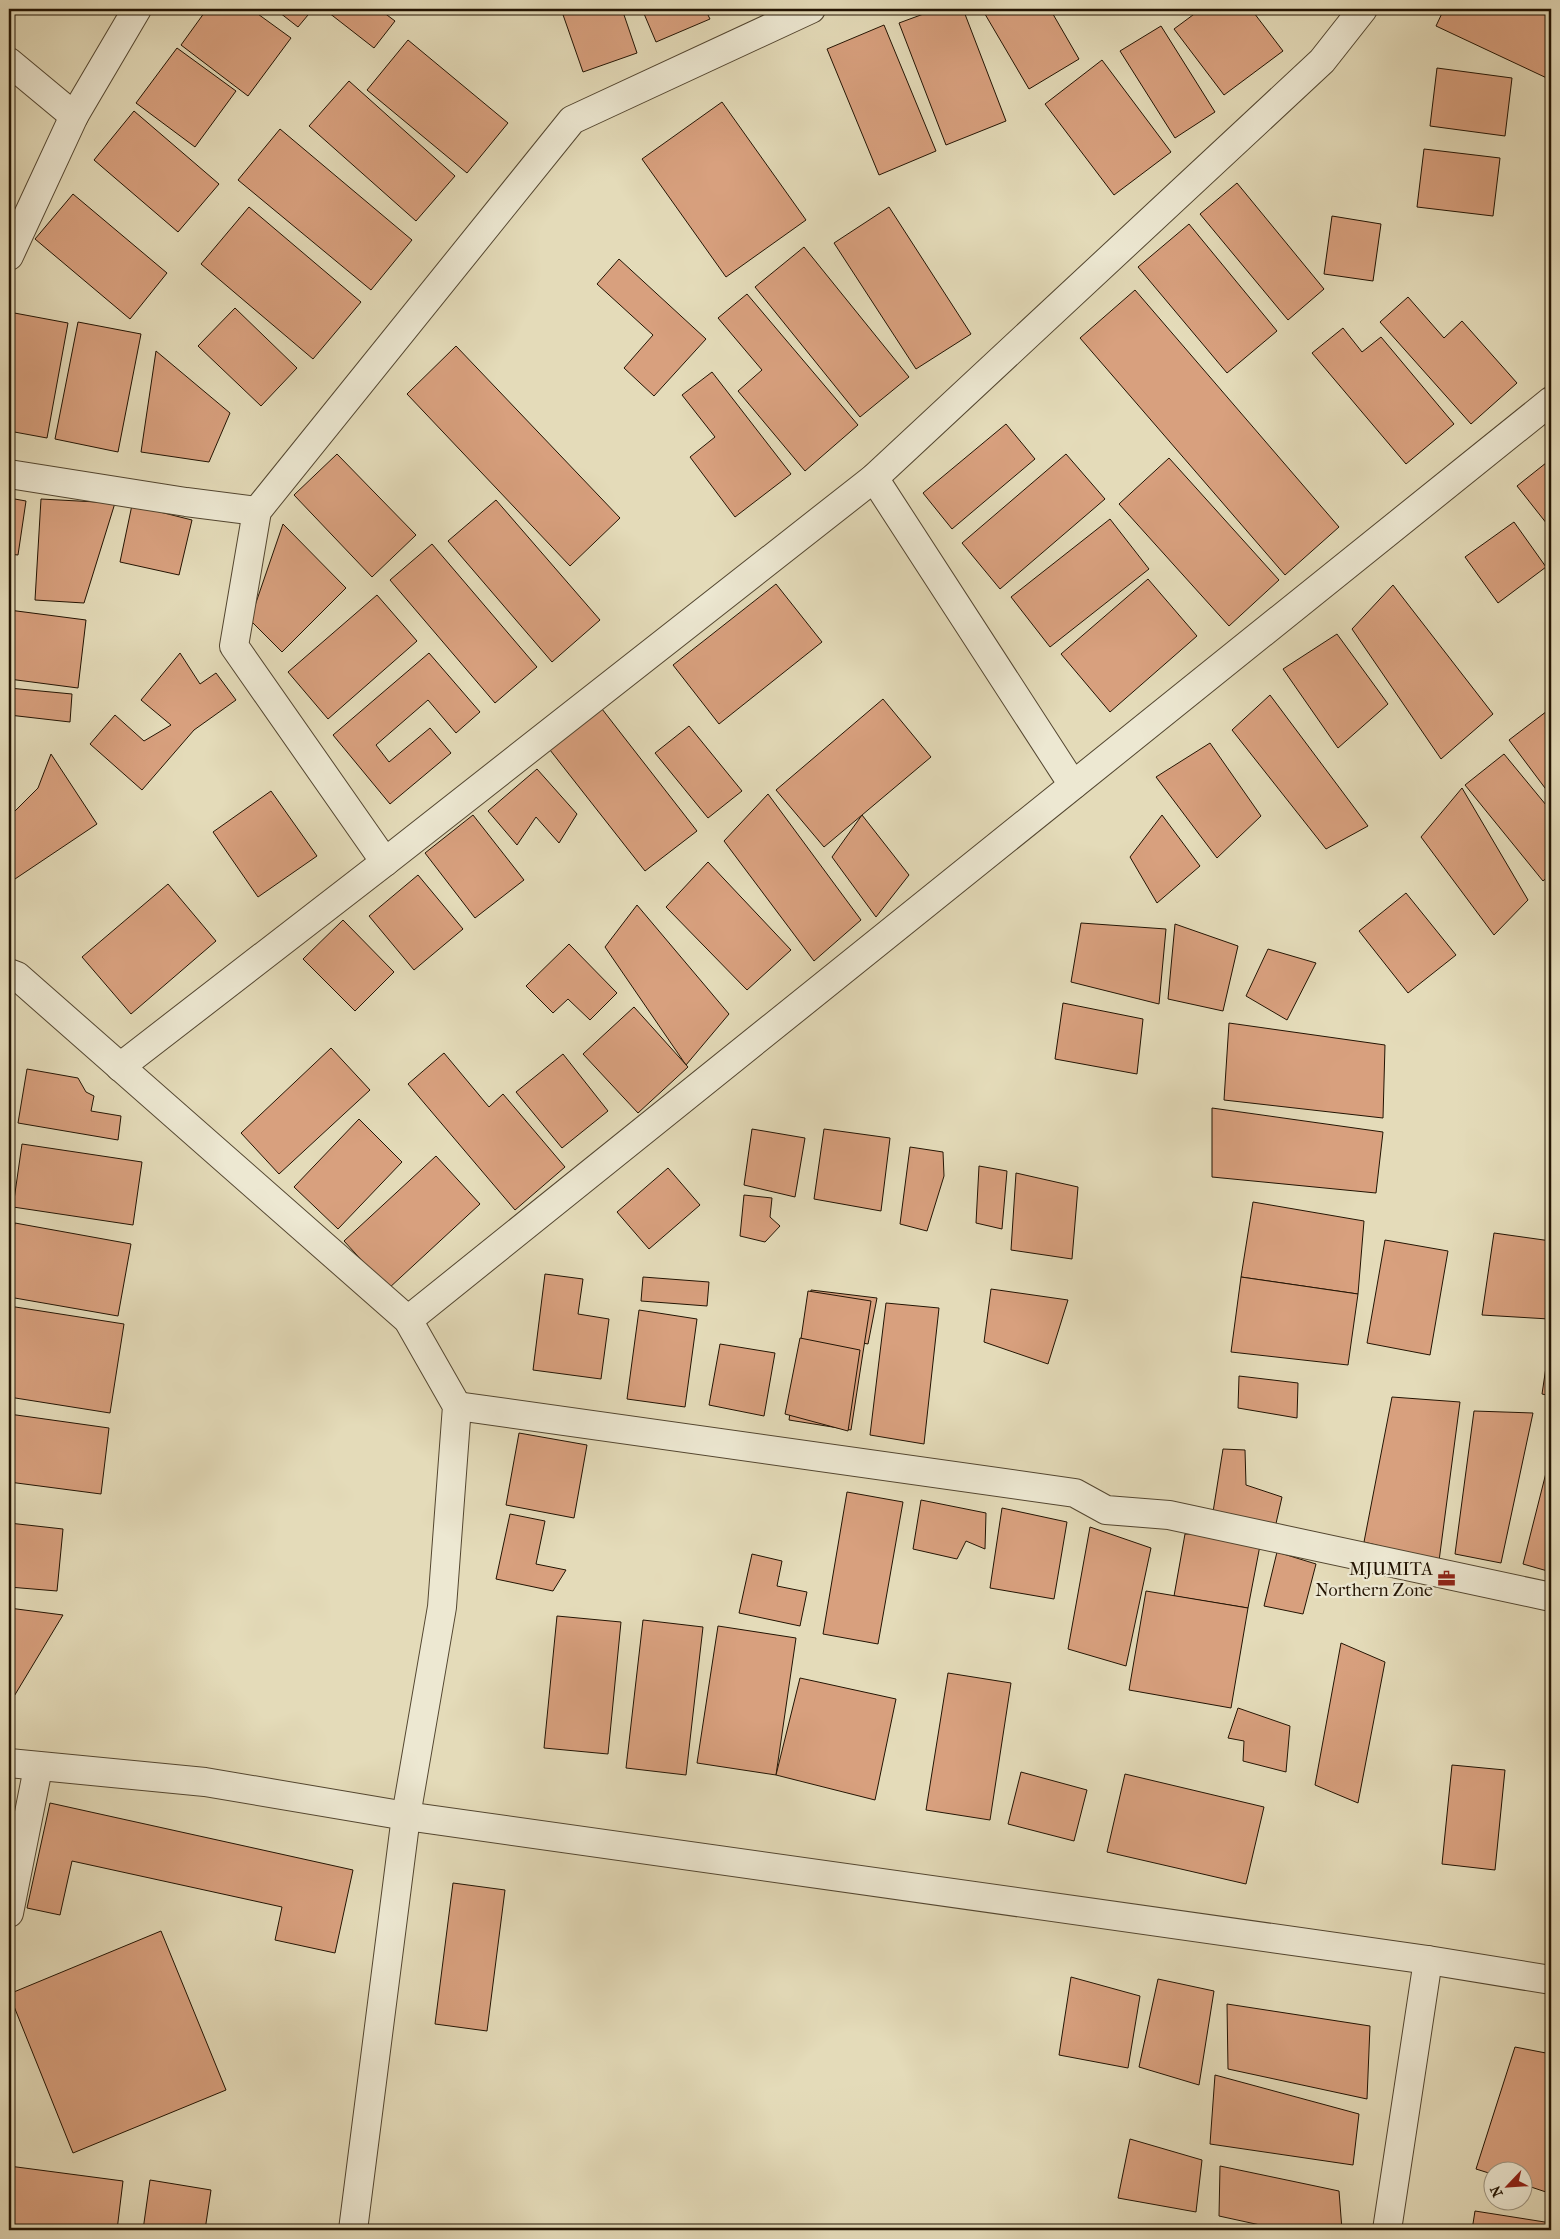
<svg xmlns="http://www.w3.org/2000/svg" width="1560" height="2239" font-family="'IM FELL French Canon',serif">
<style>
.building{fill:#d8a07e;stroke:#231403}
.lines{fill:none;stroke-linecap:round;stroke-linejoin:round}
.minor-casing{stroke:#534630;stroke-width:30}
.tertiary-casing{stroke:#534630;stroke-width:30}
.minor{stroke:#ede8d2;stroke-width:28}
.tertiary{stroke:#ede8d2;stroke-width:28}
.labels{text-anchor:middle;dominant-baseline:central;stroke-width:4.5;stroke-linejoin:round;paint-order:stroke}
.poi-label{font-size:18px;fill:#231403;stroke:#ede8d2;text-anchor:end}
</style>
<rect width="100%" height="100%" fill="#e4dbb9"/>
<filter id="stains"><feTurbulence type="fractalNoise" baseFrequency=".004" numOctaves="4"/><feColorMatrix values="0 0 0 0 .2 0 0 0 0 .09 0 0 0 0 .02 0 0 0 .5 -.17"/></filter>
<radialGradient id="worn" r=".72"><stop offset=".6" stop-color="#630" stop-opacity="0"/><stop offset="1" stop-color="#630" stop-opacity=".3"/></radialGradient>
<g class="building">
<path d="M207,9h44l40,29 -43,58 -67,-51z"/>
<path d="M275,9h38l-15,18z"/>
<path d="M324,9h55l16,12 -21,27z"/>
<path d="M561,9h61l15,44 -54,19z"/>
<path d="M642,9h63l5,10 -54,23z"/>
<path d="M937,9h26l43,112 -60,24 -47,-122z"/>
<path d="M982,9h68l29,50 -50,30z"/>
<path d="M1201,9h50l32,42 -59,44 -50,-66z"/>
<path d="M1444,9h107v71l-115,-54z"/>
<path d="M884,25l52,126 -57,24 -52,-126z"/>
<path d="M1161,26l54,86 -40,26 -55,-87z"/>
<path d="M408,40l100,83 -41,50 -100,-83z"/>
<path d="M177,48l59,43 -41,56 -59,-44z"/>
<path d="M1102,60l69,92 -57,43 -69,-91z"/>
<path d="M1437,68l75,10 -7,58 -75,-10z"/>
<path d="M349,81l106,95 -39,45 -107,-95z"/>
<path d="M722,102l84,118 -80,57 -84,-118z"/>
<path d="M134,111l85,73 -41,48 -84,-72z"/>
<path d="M280,129l132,111 -41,50 -133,-110z"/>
<path d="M1424,149l76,9 -7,58 -76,-9z"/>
<path d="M1237,183l87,106 -36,31 -88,-106z"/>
<path d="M73,194l94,79 -37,46 -95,-80z"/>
<path d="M249,207l112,95 -48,57 -112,-95z"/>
<path d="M889,207l82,127 -55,35 -82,-126z"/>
<path d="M1332,216l49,8 -8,57 -49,-7z"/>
<path d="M1189,224l88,107 -50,42 -89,-106z"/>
<path d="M804,247l105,130 -49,40 -105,-130z"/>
<path d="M619,259l87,80 -52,57 -30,-28 29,-33 -56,-51z"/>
<path d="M1135,290l204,237 -54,48 -205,-237z"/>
<path d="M747,294l111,131 -53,46 -67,-80 24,-21 -44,-52z"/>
<path d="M1408,297l36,41 18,-17 55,62 -46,41 -91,-102z"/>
<path d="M235,308l62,60 -36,38 -63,-60z"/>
<path d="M9,312l59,11 -21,115 -38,-7z"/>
<path d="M78,322l63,12 -23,118 -63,-13z"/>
<path d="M1343,328l19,24 19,-15 73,87 -48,40 -94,-111z"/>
<path d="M456,346l164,172 -50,48 -163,-172z"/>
<path d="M156,351l74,62 -21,49 -68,-10z"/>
<path d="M712,372l79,102 -56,43 -45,-60 25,-20 -33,-42z"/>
<path d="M1006,424l29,35 -83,70 -29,-36z"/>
<path d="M337,454l79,81 -44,42 -78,-82z"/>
<path d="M1066,454l39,45 -105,90 -38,-46z"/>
<path d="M1169,458l110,122 -50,46 -110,-122z"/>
<path d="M1551,459v70l-34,-43z"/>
<path d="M9,498l17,3 -8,54 -9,-1z"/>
<path d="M41,499l74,4 -31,100 -49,-3z"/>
<path d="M496,500l104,120 -48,42 -104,-121z"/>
<path d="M132,505l60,15 -13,55 -59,-13z"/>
<path d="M1110,519l39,50 -99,78 -39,-50z"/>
<path d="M1514,522l32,45 -48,36 -33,-46z"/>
<path d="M283,524l63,64 -64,64 -32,-32z"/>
<path d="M432,544l105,123 -42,36 -105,-123z"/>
<path d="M1148,579l49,57 -87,76 -49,-58z"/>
<path d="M776,584l46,58 -103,82 -46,-59z"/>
<path d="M1393,585l100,129 -52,45 -89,-130z"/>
<path d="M377,595l40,46 -89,78 -40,-47z"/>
<path d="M9,610l77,10 -8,68 -69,-9z"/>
<path d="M1337,634l51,70 -50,44 -55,-79z"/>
<path d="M180,653l20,31 16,-11 20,27 -42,30 -52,60 -52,-46 25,-29 29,26 27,-16 -30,-25z"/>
<path d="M429,653l51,59 -24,21 -28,-33 -52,45 13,17 41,-34 21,25 -61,51 -57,-69z"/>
<path d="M9,688l63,6 -2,28 -61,-7v2z"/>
<path d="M1270,695l98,131 -42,23 -94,-119z"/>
<path d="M883,699l48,58 -107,90 -48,-57z"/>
<path d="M1551,708v88l-42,-56z"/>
<path d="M602,709l95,122 -52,40 -95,-121z"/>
<path d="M689,726l53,65 -34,27 -53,-65z"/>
<path d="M1210,743l51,73 -44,42 -61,-81z"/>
<path d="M51,754l46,70 -88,59v-72l2,4 27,-27z"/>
<path d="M1504,754l47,57v63l-8,7 -78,-96z"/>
<path d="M537,769l40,45 -18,29 -23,-26 -19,28 -29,-34z"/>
<path d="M1462,788l66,112 -34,35 -73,-98z"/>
<path d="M271,791l46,65 -59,41 -45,-65z"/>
<path d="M768,794l93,126 -47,41 -90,-120z"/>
<path d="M473,815l51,65 -49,38 -50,-65z"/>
<path d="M862,815l47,60 -33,42 -44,-60z"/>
<path d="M1162,815l38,51 -43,37 -27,-46z"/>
<path d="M708,862l83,88 -44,40 -81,-83z"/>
<path d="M418,875l45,54 -49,41 -45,-54z"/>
<path d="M168,884l48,57 -85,73 -49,-57z"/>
<path d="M1406,893l50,62 -48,38 -49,-62z"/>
<path d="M637,905l92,109 -43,51 -81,-118z"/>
<path d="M343,920l51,52 -39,39 -52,-52z"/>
<path d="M1081,923l85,6 -7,75 -88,-22z"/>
<path d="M1175,924l63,22 -15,65 -55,-12z"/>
<path d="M569,944l48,49 -27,27 -22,-21 -15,14 -27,-27z"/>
<path d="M1268,949l48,14 -29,57 -41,-24z"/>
<path d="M1063,1003l80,16 -6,55 -82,-15z"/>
<path d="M634,1007l54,60 -50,46 -55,-59z"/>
<path d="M1229,1023l156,22 -2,73 -159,-18z"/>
<path d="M331,1048l39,42 -91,84 -38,-41z"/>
<path d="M444,1053l45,54 14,-13 62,73 -50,43 -107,-126z"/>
<path d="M563,1054l45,57 -46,37 -46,-56z"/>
<path d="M27,1069l51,9 8,14 8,4 -3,15 30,5 -3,24 -100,-17z"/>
<path d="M1212,1108l171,24 -7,61 -164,-16z"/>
<path d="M359,1119l43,43 -64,67 -44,-42z"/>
<path d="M752,1129l53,9 -10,59 -51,-12z"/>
<path d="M824,1129l66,9 -9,73 -67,-12z"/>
<path d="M22,1144l120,18 -9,63 -120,-18z"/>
<path d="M910,1147l33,5 1,24 -17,55 -27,-7z"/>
<path d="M436,1156l44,48 -92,85 -44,-48z"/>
<path d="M979,1166l28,5 -5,58 -26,-6z"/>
<path d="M668,1168l32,37 -51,44 -32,-37z"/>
<path d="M1016,1173l62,14 -6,72 -61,-9z"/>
<path d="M744,1195l28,3 -2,19 10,9 -15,16 -25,-6z"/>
<path d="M1253,1202l111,19 -6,73 -117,-17z"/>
<path d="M15,1223l116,21 -13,72 -109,-19v-38z"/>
<path d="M1494,1233l57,8 -2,78 -67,-4z"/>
<path d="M1385,1240l63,11 -18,104 -63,-12z"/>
<path d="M545,1274l38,5 -5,35 31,5 -8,60 -68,-9z"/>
<path d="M643,1277l66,5 -2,24 -66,-5z"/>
<path d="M1241,1277l117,17 -10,71 -117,-13z"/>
<path d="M991,1289l77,11 -20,64 -64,-22z"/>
<path d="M811,1290l66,8 -9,46 -63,-12z"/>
<path d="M808,1291l63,10 -20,129 -62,-10z"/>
<path d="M886,1303l53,5 -15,136 -54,-9z"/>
<path d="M9,1306l115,18 -14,89 -101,-16z"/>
<path d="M639,1310l58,9 -12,88 -58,-8z"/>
<path d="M800,1338l60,12 -12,81 -63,-17z"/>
<path d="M720,1344l55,9 -11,63 -55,-11z"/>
<path d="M1549,1347h2v49l-9,-2z"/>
<path d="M1239,1376l59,7 -1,35 -59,-10z"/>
<path d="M1392,1397l68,5 -21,159 -75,-19z"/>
<path d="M1474,1411l59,2 -32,150 -46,-9z"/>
<path d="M9,1414l100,14 -8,66 -92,-12z"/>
<path d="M519,1433l68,12 -13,73 -68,-13z"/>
<path d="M1223,1449l22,1 1,35 36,12 -7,31 -62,-16z"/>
<path d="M1551,1453v119l-28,-8z"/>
<path d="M847,1492l56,10 -25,142 -55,-10z"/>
<path d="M921,1500l65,13 -1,36 -19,-8 -9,18 -44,-10z"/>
<path d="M1002,1508l65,14 -13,77 -64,-11z"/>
<path d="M510,1514l35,7 -9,43 30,6 -13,21 -57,-12z"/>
<path d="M9,1523l54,6 -6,62 -48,-4z"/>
<path d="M1090,1527l61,21 -25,118 -58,-17z"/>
<path d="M1185,1534l77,1 -14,73 -74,-12z"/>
<path d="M1277,1552l39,12 -13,50 -39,-8z"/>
<path d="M752,1554l30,7 -5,25 30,6 -7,34 -61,-13z"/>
<path d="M1146,1591l102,17 -17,100 -102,-18z"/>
<path d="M9,1608l54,7 -50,83 -4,-1z"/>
<path d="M557,1616l64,6 -13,132 -64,-6z"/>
<path d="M643,1620l60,7 -17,148 -60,-7z"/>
<path d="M718,1626l78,12 -20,137 -79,-12z"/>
<path d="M1341,1643l44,19 -27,141 -43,-18z"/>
<path d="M948,1673l63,10 -21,137 -64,-10z"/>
<path d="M800,1678l96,21 -21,101 -99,-25z"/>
<path d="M1238,1708l52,18 -4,46 -43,-11 1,-20 -16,-3z"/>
<path d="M1452,1765l53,5 -10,100 -53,-6z"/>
<path d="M1021,1772l66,18 -13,51 -66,-17z"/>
<path d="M1125,1774l139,33 -18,77 -139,-32z"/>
<path d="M50,1803l303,67 -18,83 -60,-13 7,-33 -210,-46 -12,54 -33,-7z"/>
<path d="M453,1883l52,7 -18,141 -52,-7z"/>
<path d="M161,1931l65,159 -153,63 -64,-159z"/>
<path d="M1071,1977l69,19 -12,72 -69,-13z"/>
<path d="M1158,1979l56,12 -15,94 -60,-18z"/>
<path d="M1227,2004l143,22 -3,73 -139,-30z"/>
<path d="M1515,2047l36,7v104l-5,34 -24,-8v-12h-30v2l-16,-5z"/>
<path d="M1215,2075l144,39 -6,51 -143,-21z"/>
<path d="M1130,2139l72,21 -6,52 -78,-14z"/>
<path d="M9,2166l114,15 -6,49h-108z"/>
<path d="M1220,2166l119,25 3,39h-59l-64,-14z"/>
<path d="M150,2180l61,10 -6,40h-62z"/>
<path d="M1475,2211l76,12v7h-79z"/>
</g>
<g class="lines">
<defs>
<g id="minor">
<path d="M9,62l65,54"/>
<path d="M9,256l65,-140 63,-107"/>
<path d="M9,474l177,28 71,9"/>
<path d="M874,478l199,307"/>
<path d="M385,862l-151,-216 23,-135 315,-391 239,-111"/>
<path d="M9,973l8,3 391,344 49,86 -15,201 -36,209 -53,414"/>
<path d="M120,1067l265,-205 489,-384 448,-417 41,-52"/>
<path d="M408,1320l1143,-919"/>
<path d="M457,1406l618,87 31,17 63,5 382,82"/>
<path d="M9,1913l29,-145"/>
<path d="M1387,2230l41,-270"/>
</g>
<path id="tertiary" d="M9,1763l196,19 201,34 1022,144 123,20"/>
</defs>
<use href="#minor" class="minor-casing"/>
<use href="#tertiary" class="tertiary-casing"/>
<use href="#minor" class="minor"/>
<use href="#tertiary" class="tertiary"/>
</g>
<defs>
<symbol id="office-bare" viewBox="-9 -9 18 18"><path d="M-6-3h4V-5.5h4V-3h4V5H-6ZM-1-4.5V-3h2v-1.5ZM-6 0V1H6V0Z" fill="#8f2418" stroke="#ede8d2" stroke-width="2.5" paint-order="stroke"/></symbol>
</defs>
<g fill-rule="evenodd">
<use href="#office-bare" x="1434" y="1566" width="25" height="25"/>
</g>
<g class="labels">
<g class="poi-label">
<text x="1433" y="1569">MJUMITA<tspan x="1433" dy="21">Northern Zone</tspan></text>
</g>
</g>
<rect width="1560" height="2239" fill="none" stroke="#e4dbb9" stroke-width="30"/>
<rect x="10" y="10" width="1540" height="2219" fill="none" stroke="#231403" stroke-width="2.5"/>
<rect x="15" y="15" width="1530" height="2209" fill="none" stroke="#231403"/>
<g transform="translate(1508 2186) rotate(245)"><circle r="24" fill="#ede8d2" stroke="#9c937f"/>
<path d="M0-4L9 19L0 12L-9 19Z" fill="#8f2418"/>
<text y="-8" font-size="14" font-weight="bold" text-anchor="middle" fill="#231403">N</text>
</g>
<rect width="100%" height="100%" filter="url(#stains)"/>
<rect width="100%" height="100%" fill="url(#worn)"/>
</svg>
